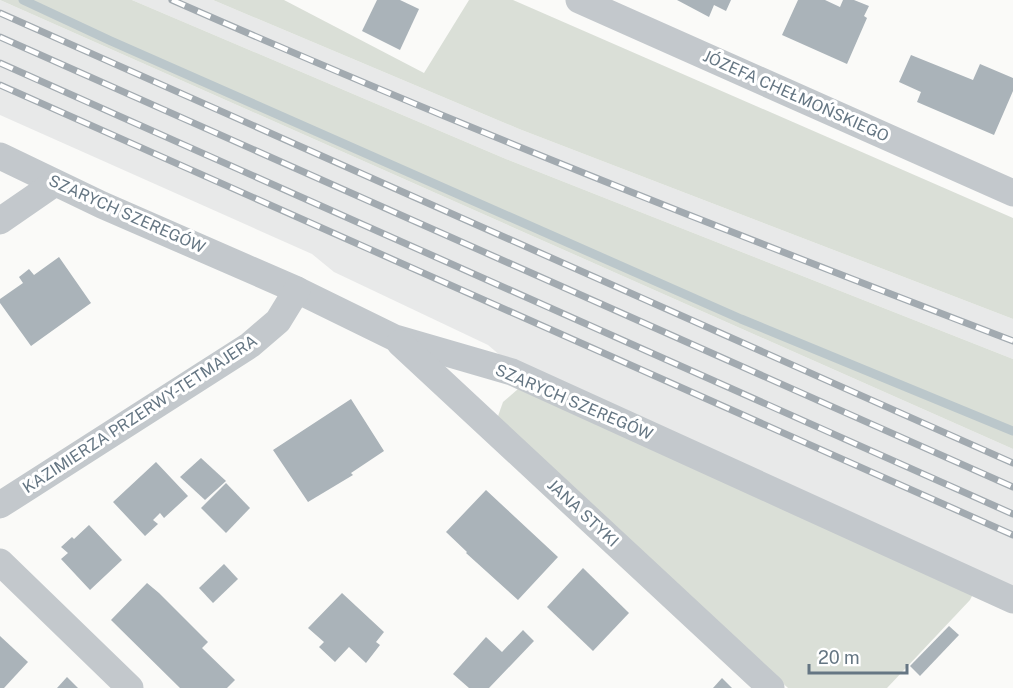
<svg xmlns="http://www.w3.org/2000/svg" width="1013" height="688" font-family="'Public Sans',sans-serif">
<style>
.built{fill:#e8e9e9}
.green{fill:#dadfd7}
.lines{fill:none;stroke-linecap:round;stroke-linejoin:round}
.stream{stroke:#bbc7cb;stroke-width:9}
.building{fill:#aab3b9}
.minor{stroke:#c3c8cc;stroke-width:27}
.rail-casing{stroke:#a2aab0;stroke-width:7}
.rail{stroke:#fff;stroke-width:4.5;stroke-dasharray:14;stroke-linecap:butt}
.labels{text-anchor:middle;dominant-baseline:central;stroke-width:6;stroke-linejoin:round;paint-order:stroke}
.street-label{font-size:16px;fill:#657683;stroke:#fff}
</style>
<rect width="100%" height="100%" fill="#fafaf8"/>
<g class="built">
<path d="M0,0l1013,449v143l-505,-230 -20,-17 -154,-73 -22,-18 -312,-139z"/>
<path d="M132,0h81l306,129 494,190v40l-507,-200z"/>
</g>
<g class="green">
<path d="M0,0h132l374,159 507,200v90z"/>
<path d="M213,0h71l140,73 45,-73h44l500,218v101l-494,-190z"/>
<path d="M518,389l456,203 -4,8 -83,88h-99l-291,-269 6,-17z"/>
</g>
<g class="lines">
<path class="stream" d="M23,0l88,41 630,278 272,112"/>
</g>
<g class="building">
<path d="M377,0h23l19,9 -19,41 -38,-19z"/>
<path d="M677,0h54l-5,11 -12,-6 -5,12z"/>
<path d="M798,0h27l15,7 3,-7h11l15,6 -5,10 3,2 -20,46 -65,-29z"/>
<path d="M911,55l62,25 7,-16 33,14v13l-19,44 -77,-33 4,-10 -22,-10z"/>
<path d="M59,257l32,46 -60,43 -31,-43v-4l23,-16 -4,-6 10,-8 5,6z"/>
<path d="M351,399l33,52 -33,22 2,2 -45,27 -35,-52z"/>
<path d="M201,458l25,23 -21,19 -25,-23z"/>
<path d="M156,462l32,34 -24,22 -4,-5 -7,7 5,4 -13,12 -32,-34z"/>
<path d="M226,483l24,25 -24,25 -25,-25z"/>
<path d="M486,490l72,67 -40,43 -52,-47 1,-1 -21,-20z"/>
<path d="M89,525l33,35 -32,30 -29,-31 7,-6 -7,-6 11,-10 2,2z"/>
<path d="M224,564l14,15 -25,24 -14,-15z"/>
<path d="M583,568l46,45 -36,38 -46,-44z"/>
<path d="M147,583l12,10 49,49 -6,6 33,32 -8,8h-47l-69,-68z"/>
<path d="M342,593l42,39 -8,10 4,3 -14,18 -17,-16 -14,15 -16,-15 5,-5 -16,-14z"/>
<path d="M949,626l10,9 -39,41 -10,-10z"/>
<path d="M523,630l11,11 -45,47h-20l-16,-14 33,-37 16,15z"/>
<path d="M0,636l28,26 -24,26h-4z"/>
<path d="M67,677l11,11h-21z"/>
<path d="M722,678l10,10h-19z"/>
</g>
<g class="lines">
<g class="minor">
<path d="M579,0l434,193"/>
<path d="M0,156l102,49 195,85 98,48 117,34 501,228"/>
<path d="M0,221l55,-38"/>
<path d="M400,343l371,345"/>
<path d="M0,505l250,-160 28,-24 19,-31"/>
<path d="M0,562l130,126"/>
</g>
<defs>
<g id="rail">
<path d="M172,0c277,122 559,233 841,341"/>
<path d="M0,13l1013,450"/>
<path d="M0,37l1013,450"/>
<path d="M0,63l1013,451"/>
<path d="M0,85l1013,450"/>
</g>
</defs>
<use href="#rail" class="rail-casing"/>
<use href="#rail" class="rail"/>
</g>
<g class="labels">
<g class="street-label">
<text transform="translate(796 96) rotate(24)">JÓZEFA CHEŁMOŃSKIEGO</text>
<text transform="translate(127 214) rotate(24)">SZARYCH SZEREGÓW</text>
<text transform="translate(574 402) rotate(23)">SZARYCH SZEREGÓW</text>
<text transform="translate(140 414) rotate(-33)">KAZIMIERZA PRZERWY-TETMAJERA</text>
<text transform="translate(583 513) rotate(43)">JANA STYKI</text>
</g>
</g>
<path d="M809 664v9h98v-9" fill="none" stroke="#657683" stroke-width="3"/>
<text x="818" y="664" font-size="18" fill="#657683" stroke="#ffffff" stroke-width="4.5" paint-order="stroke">20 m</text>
</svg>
